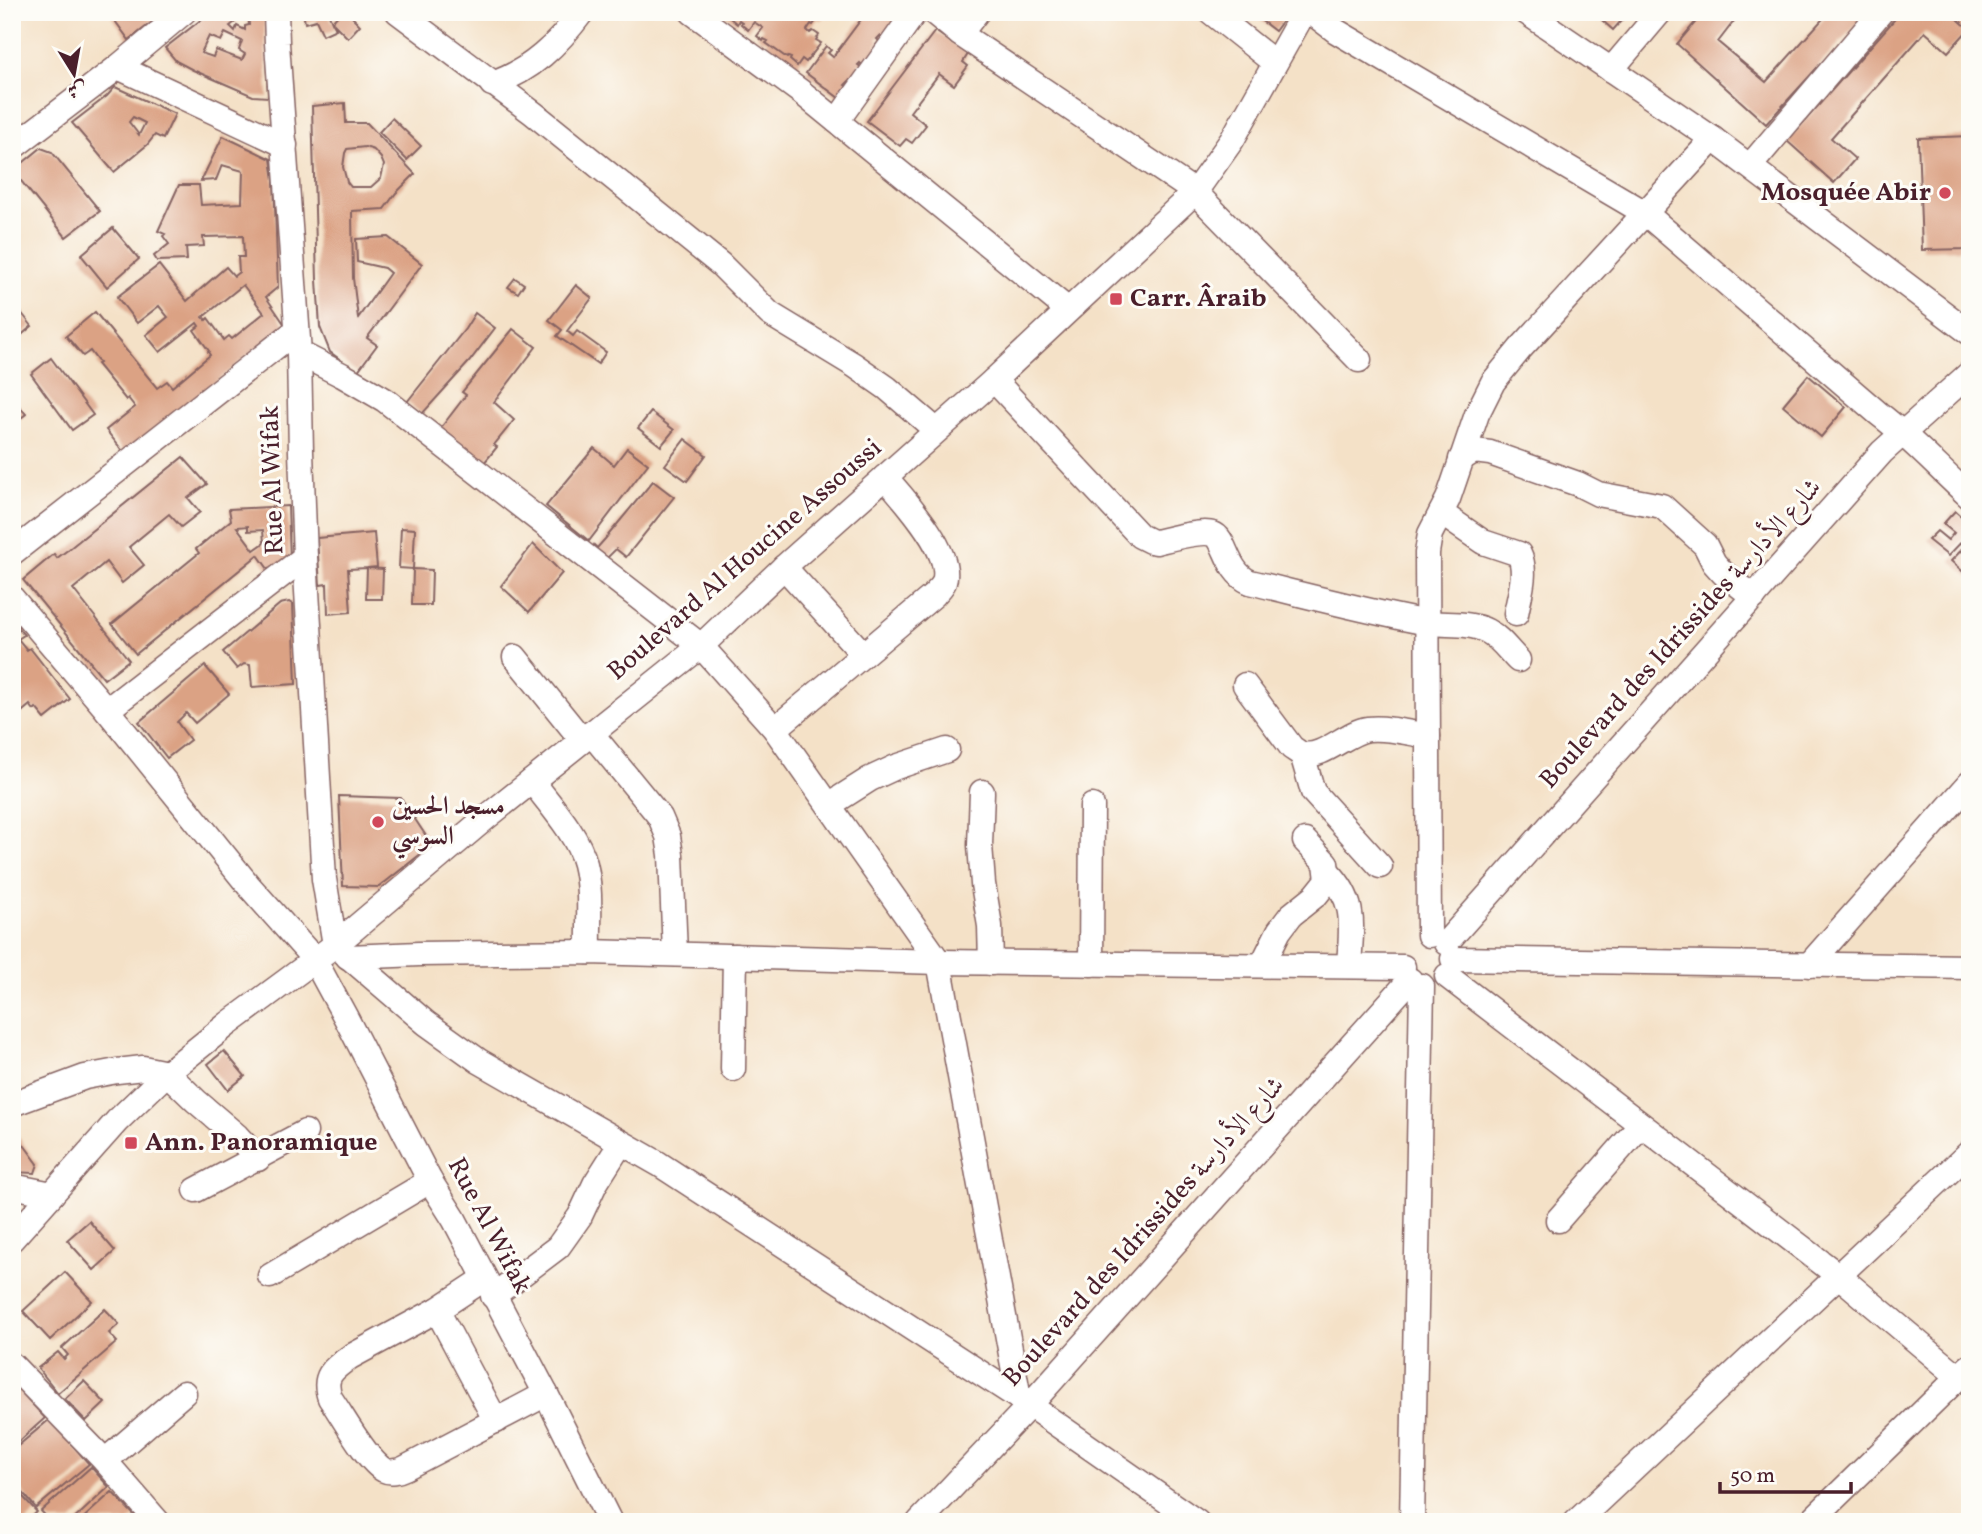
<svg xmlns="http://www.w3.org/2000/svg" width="1982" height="1534" font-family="Vollkorn,Amiri,serif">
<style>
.building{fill:#dba284;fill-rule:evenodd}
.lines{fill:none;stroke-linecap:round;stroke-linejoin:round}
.minor-casing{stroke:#866362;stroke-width:27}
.minor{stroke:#fff;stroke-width:24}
.poi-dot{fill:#d1495b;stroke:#fdfcf7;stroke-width:2.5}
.labels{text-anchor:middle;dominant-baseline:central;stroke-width:6;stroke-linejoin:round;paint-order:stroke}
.poi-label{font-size:26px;font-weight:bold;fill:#4a1f2b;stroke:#fdfcf7;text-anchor:start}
.street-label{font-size:26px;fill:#4a1f2b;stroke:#fdfcf7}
</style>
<rect width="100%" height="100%" fill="#fdfcf7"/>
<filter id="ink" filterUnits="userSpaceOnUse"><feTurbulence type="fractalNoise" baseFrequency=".0143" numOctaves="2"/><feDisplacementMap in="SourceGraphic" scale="14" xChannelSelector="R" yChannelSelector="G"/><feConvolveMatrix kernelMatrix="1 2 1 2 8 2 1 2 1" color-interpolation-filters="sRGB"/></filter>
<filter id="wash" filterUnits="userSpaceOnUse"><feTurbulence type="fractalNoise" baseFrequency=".00686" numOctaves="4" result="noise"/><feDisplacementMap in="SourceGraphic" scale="28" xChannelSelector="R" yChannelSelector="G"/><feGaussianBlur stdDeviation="1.57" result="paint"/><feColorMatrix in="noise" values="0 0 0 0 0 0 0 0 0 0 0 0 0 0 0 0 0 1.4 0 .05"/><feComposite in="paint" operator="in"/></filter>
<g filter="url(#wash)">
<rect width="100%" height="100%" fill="#f4e1c7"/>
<g id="blocks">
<g class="building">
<path d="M113,12h52l-36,28 -19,-26z"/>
<path d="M211,12h53l4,85 -15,-1 -60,-26 -17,-9 -11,-13zM248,12l1,13 -4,1v4l-8,-4 -2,5 -5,-5zM225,33l17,8 -3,9 6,4 -3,6 -26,-10 -3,7 -12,-4 8,-17 12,5z"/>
<path d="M303,12h25l4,10 9,-10h16l-5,5 8,8 -12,13 -16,-16 4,7 -13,6 -7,-15 -11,3z"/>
<path d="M540,12h20l-8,11z"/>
<path d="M723,12h64l-2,3 3,2 4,-5 34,1 -5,7 -3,-2 -5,7 -2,-1 -4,6 3,3 3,-2 6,4 -3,5 5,3 -15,19 -4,-3 -5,7 -7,-6 1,-2 -3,-1 -1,1 -21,-15 2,-2 -4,-2 -1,2 -6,-5 6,-8 -9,-6 -6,8 -7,-6 1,-2 -3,-2 -2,4z"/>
<path d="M863,12h41l-21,27 -3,-3 -3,3 2,2 -3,4 2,3 -16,17 -2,-2 -2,2 4,3 -10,13 -2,-1 -5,5 3,2 -9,11 -33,-25 20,-27 5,4 -3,3 5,4 32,-43z"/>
<path d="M1250,12h39l-14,19z"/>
<path d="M1593,12h36l-16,18z"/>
<path d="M1704,12h37l-23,30 48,40 63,-70h39l-102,112 -89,-80z"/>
<path d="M1901,12h49l19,17 -21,23 -23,-20 -94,106 24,21 -21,24 -47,-42z"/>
<path d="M935,31l33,23 -5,8 5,4 -14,19 -15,-11 -29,38 16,13 -14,18 -6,-4 -6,7 -33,-25z"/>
<path d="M115,87l60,27 -12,25 -8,-4 -8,10 -33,27 -42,-49 35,-27zM133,117l12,6 -6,12 -10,-13z"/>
<path d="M345,103l1,20h21l48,51 -19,19 -12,16 -32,2 1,67 5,40 32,-45 -6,-5 -27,-6 -1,-23 32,-2 34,27 -55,74 10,7 -20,27 -27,-20 -10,-25 -3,-47 -5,-174zM365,147l9,3 7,8 3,7 -3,13 -10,9h-20l-4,-5 -4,-15 2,-14 2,-4z"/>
<path d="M392,118l29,28 -14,14 -28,-28z"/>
<path d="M223,136l48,23 3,21 4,107 -12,10 19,28 -159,130 -20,-25 29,-23 -7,-9 -2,2 -29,-36 2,-1 -9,-12 -7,5 -17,-20 29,-24 62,76 10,-7 5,6 38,-32 -2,-3 1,-1 -15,-21 5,-4 -2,-3 -37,29 -14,-17 22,-18 -9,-11 -22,17 -20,-26 42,-32 28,36 39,-34 8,9 5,-4 -1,-15h6l-1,-21 -40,1 1,9 -18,1 1,13 -30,1 -3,-5 15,-12 -6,-8 2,-2 -7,-3 21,-46h20l2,20 41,-2 1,-32 -21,-6 -6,15 -15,1zM243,285l21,28 -32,26 -3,-3 -5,4 -16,-22 -2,2 -3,-3z"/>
<path d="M1970,136v113l-48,1 -4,-112z"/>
<path d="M41,148l11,4 48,59 -34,26 -53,-66z"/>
<path d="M113,228l26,31 -32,28 -26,-32z"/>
<path d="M515,278l9,6 -6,9 -10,-6z"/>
<path d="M576,285l16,13 -25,33 6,5 4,-5 29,21 -8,12 -41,-28 5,-6 -13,-10z"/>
<path d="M12,301l20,25 -20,17z"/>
<path d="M475,313l20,15 -26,34 -47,52 -15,-12 58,-73z"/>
<path d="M513,329l23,18 -42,55 20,18 -20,25 3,2 -13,16 -44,-34 26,-34 -4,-3z"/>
<path d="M51,358l42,57 -21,15 -41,-56z"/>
<path d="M1808,375l38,32 -25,30 -38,-32z"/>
<path d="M12,398l14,16 -14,11z"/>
<path d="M651,412l23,18 -13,16 -23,-18z"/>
<path d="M685,439l21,16 -19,26 -22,-16z"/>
<path d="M594,448l20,17 13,-17 21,16 -59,77 -43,-35z"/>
<path d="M183,457l24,27 -19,14 12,14 -19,15 -12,-13 -40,33 15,18 -22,18 -16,-21 -33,27 56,71 -25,19 -81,-99 31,-26 3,4 12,-9z"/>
<path d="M653,481l21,16 -48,60 -10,-8 -15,15 -11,-9 4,-10 3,3 8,-9z"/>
<path d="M288,506l2,53 -19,14 -13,-18 -122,99 -24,-30 87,-71 -3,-4 35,-29 -2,-11zM248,526v5l15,-1 1,13 -10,7 -17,-23z"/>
<path d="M1955,511l15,13 -2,5 2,4 -22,23 -20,-16 9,-9 11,9 6,-7 -11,-9z"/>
<path d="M401,528l14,1 -2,40 -14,-1z"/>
<path d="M374,533l3,34 -10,1 16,1 -1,30h-16l1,-31 -19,1 3,43 -23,2 -1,-30 -7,1 -3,-47z"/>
<path d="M1970,541v37l-19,-17z"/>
<path d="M533,544l29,29 -33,39 -28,-26z"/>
<path d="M413,569l19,1 -1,35h-19z"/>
<path d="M289,602l4,2 3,80 -44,3 -2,-22 -6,-1 -7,5 -14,-17 57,-48z"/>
<path d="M12,621l12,14 -6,4 9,11 3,-2 40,51 -25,20 -9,-11 -2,2 -4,-5 -18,15z"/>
<path d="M205,666l24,28 -34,29 -9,-10 -9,9 13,18 -23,18 -28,-36z"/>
<path d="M339,796l62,2 31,47 -53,42 -36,-1z"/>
<path d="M224,1051l21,25 -17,14 -20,-26z"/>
<path d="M16,1134l22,30 -3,9 -23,-1v-37z"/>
<path d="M89,1221l26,30 -21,19 -27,-30z"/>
<path d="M65,1272l27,29 -42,39 -27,-29z"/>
<path d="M105,1309l14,15 -10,9 8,9 -59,51 -20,-25 20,-16 6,7 4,-4 -6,-7z"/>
<path d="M84,1381l21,22 -19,18 -21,-22z"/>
<path d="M12,1382l33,36 -30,27 -3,-3z"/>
<path d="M50,1419l39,45 -53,44 -24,-28v-29z"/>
<path d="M91,1467l18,20 -38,35h-20l-10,-11z"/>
<path d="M12,1485l25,27 -11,10h-14z"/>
<path d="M112,1492l23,24 -6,6h-50z"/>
</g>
</g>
</g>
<g filter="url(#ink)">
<use href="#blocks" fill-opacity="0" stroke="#866362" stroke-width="2"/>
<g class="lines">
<defs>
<g id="minor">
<path d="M276,12l1,31 22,310 2,99 4,105 19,322 11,66 91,78 53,38 180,103 360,234 178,124"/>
<path d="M398,12l135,101 187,151 50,50 84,51 33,23 49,42"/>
<path d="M692,12l109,80 267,218"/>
<path d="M933,12l27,22 235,158 164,168"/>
<path d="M1211,12l64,51"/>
<path d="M1311,12l25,19 309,182 234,201c33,25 60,55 91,83"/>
<path d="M1526,12l187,127 257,194"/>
<path d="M960,34l17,-22"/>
<path d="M118,67l167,78"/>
<path d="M1611,70l49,-58"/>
<path d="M492,84c39,-13 66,-40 90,-72"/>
<path d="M837,121l78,-109"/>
<path d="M12,148l106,-81 66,-55"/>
<path d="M1750,166l131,-154"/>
<path d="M299,353l43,22 43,25 316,246 74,83 164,233 80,436"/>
<path d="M994,380l146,156 10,5 6,1c13,-3 45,-12 57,-8 13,4 13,38 37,48 58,14 115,29 173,40 20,4 46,-1 64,9 12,6 21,19 31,29"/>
<path d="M1461,459l13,-8 16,2 88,31 20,10 64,12 43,39 9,18 9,10 31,24"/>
<path d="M1441,513l42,29 36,12c9,18 0,42 -3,60"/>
<path d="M12,553l285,-223"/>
<path d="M784,567l79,87"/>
<path d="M12,598l95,112 142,176 65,73 32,59 84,163 24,38 92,175 64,128"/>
<path d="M515,657l67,83"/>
<path d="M1245,685l47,63c4,2 6,5 10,6 21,5 44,-22 66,-25 20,-2 41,4 60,7"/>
<path d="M107,710l198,-153"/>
<path d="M775,729l159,-134c3,-4 9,-9 10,-13 10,-30 -42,-85 -59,-105"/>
<path d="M591,733l69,84 8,19 3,19 4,99"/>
<path d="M1302,754l11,38 67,74"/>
<path d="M532,781c18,24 46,54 53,83 7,28 3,60 4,88"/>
<path d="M982,792l-2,53 3,39 7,42 1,37"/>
<path d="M829,805l41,-26 26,-12 51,-17"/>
<path d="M1328,872c30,31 23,55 21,94"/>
<path d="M1429,935l-2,-382 3,-19 18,-35 29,-85 16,-32 27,-33 193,-210"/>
<path d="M1446,943l436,-491 88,-79"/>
<path d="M348,957l71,-3 170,-2 350,10 464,5"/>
<path d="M1453,959l517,8"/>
<path d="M1091,964l1,-158"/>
<path d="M1262,965l17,-34 12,-16 25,-20 12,-15 -2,-17 -21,-22"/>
<path d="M1809,965l161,-182"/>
<path d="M1447,976l392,300 120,101"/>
<path d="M733,1069l2,-113"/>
<path d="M12,1104l73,-27 32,-6 26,-3 24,5 29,28 41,35 21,23"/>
<path d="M12,1186l40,8"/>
<path d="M196,1190l109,-58"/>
<path d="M1558,1220l83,-95"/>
<path d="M12,1239l105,-118 50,-48 61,-49 107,-79 153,-129 213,-170 83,-79 210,-187 201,-188 37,-52 72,-128"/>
<path d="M270,1276l160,-95"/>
<path d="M484,1279l-47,31 -87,47c-17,12 -28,19 -20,41 12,17 37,63 54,72 6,3 15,1 21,-2l141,-74"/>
<path d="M493,1296l65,-49 22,-31 15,-32 26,-41"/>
<path d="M437,1310l59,111"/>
<path d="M12,1365l93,96 53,61"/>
<path d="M105,1461l79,-68"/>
<path d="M919,1522l110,-116 381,-426"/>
<path d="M1412,1522l10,-536"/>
<path d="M1576,1522l394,-370"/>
<path d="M1810,1522l159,-155"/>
</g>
</defs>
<use href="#minor" class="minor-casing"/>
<use href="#minor" class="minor"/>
</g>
</g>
<g class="poi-dot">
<circle cx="1945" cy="193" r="7"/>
<rect x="1109" y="292" width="14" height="14" rx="3.5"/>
<circle cx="378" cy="822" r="7"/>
<rect x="124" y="1136" width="14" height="14" rx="3.5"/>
</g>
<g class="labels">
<g class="poi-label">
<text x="1931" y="193" text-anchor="end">Mosquée Abir</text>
<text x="1130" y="299">Carr. Âraib</text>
<text x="392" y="807">مسجد الحسين<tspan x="392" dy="30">السوسي</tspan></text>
<text x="145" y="1143">Ann. Panoramique</text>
</g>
<g class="street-label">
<text transform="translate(273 480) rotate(-92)">Rue Al Wifak</text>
<text transform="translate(745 560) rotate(-41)">Boulevard Al Houcine Assoussi</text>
<text transform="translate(1681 634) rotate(-48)">Boulevard des Idrissides شارع الأدارسة</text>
<text transform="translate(489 1226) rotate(62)">Rue Al Wifak</text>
<text transform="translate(1144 1232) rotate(-48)">Boulevard des Idrissides شارع الأدارسة</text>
</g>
</g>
<rect width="1982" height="1534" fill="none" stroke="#fdfcf7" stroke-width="42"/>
<g transform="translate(74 74) rotate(169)" stroke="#fdfcf7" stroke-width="5" paint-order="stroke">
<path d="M0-5L12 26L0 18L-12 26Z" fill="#4a1f2b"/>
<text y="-10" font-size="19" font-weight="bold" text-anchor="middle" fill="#4a1f2b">ش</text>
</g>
<path d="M1720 1482v10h131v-10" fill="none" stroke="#4a1f2b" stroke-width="3.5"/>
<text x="1730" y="1482" font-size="21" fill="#4a1f2b" stroke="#fdfcf7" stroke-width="5" paint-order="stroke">50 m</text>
</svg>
